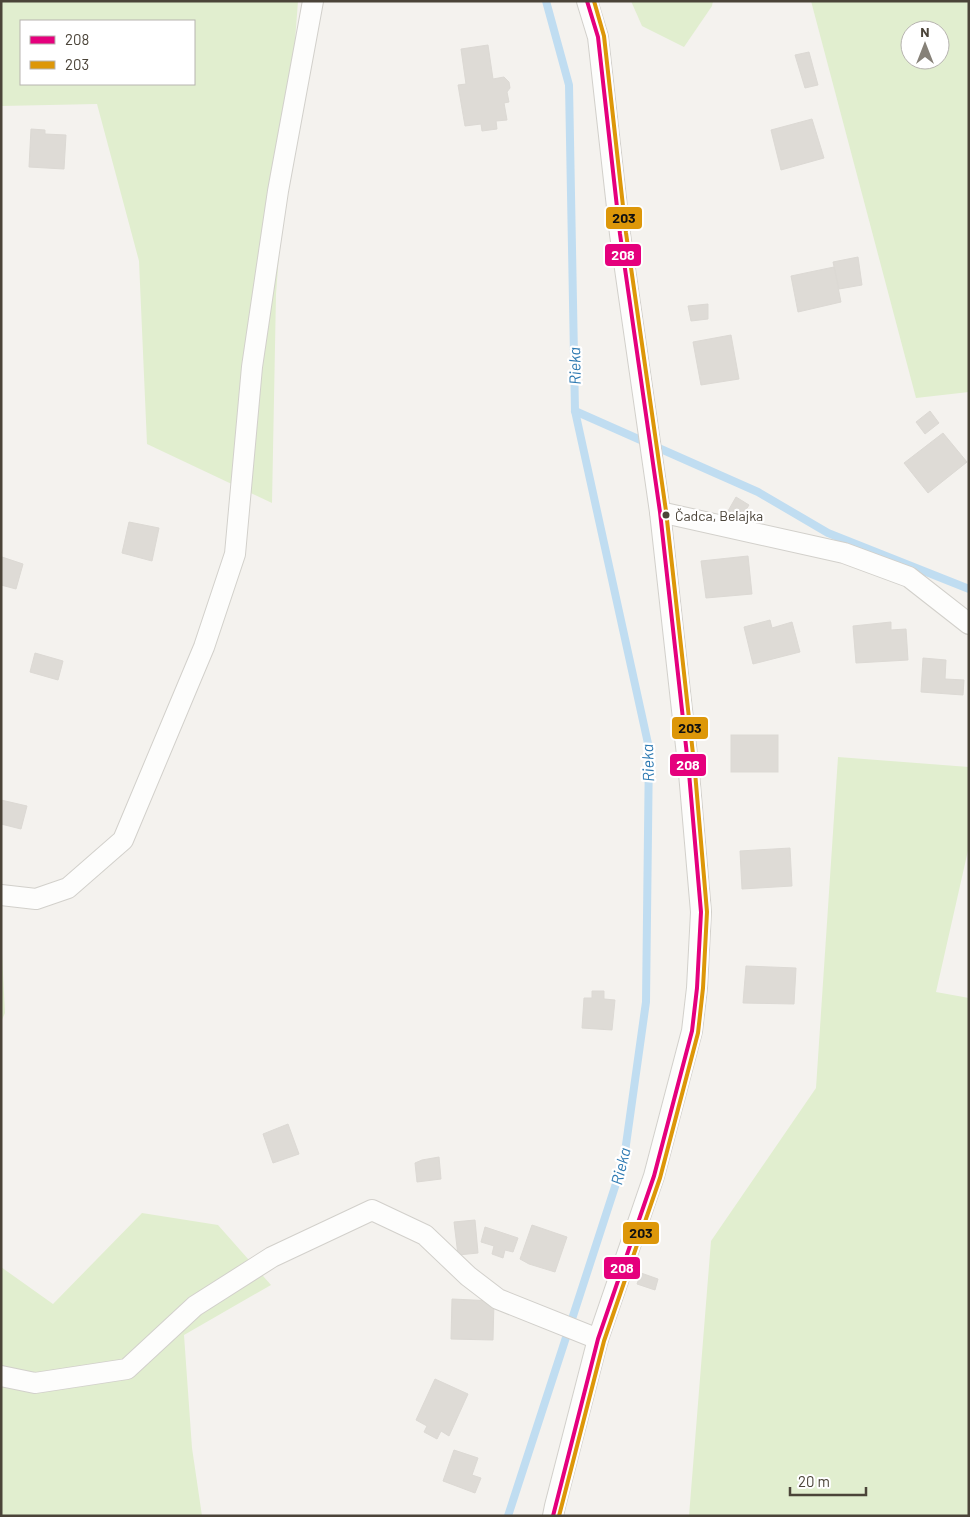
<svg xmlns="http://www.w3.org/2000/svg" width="970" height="1517" font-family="Barlow,sans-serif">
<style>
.green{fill:#e1eecf;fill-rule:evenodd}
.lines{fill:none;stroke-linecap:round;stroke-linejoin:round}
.stream{stroke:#c0ddf1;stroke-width:8}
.building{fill:#dedbd6;stroke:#dcd9d4}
.street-casing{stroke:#d2d0cb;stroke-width:22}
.street{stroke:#fdfdfc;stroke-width:20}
.bus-1-casing{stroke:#fff;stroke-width:8}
.bus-2-casing{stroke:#fff;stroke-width:8}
.bus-1{stroke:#e5007d;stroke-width:4}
.bus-2{stroke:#dd9709;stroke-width:4}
.bus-dot{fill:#4b4439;stroke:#fff;stroke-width:2}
.labels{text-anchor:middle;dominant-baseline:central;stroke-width:4.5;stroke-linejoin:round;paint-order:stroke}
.bus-label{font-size:14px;fill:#4b4439;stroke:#fff;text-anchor:start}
.water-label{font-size:16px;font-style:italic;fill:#2e7ab2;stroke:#fff}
.line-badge{stroke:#fff;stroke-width:2}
.badge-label{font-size:14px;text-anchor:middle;font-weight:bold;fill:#fff}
.pale-badge-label{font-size:14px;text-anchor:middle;font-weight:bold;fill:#111}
</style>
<rect width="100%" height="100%" fill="#f4f2ee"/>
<g class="green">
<path d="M1,1h297l-22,293 -4,209 -125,-59 -8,-183 -42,-157 -96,2zM21,21h173v63h-173z"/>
<path d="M631,1h82l-1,5 -28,41 -42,-21z"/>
<path d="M811,1h158v391l-53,6zM910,30h30v30h-30z"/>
<path d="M838,757l131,10v79l-33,146 33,6v518h-280l22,-275 105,-153z"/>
<path d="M1,934l4,79 -4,9z"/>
<path d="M142,1213l76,12 53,60 -87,50 8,113 10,68h-201v-249l52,37z"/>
</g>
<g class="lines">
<g class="stream">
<path d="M575,411l183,81 70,41 141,56"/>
<path d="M508,1516l116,-357 22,-157 3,-254 -74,-337 -6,-326 -23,-84"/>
</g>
</g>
<g class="building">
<path d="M488,45l5,34 11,-2 5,5 1,6 -3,4 2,10 -5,1 3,17 -11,1 1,8 -15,2 -1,-7 -16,2 -7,-41 8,-1 -5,-35z"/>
<path d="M809,52l9,33 -13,3 -10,-33z"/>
<path d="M812,119l12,39 -43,12 -10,-40z"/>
<path d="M31,129l14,1v4l21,1 -2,34 -35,-2z"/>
<path d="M858,257l4,28 -23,4 -6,-27z"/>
<path d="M834,267l7,35 -43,10 -7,-36z"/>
<path d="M708,304v15l-17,2 -3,-15z"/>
<path d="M731,335l8,44 -38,6 -8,-43z"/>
<path d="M930,411l9,12 -14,11 -9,-12z"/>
<path d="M943,433l24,29 -39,31 -24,-30z"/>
<path d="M736,497l13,8 -8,13 -13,-7z"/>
<path d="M129,522l30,6 -7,33 -30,-8z"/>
<path d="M748,556l4,38 -46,4 -5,-37z"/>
<path d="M2,557l21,7 -7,25 -15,-4z"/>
<path d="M770,620l2,8 20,-6 8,30 -47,12 -9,-37z"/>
<path d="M891,622v8l15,-1 2,31 -52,3 -3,-37z"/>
<path d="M35,653l28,8 -5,19 -28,-8z"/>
<path d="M923,658l23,2 -1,19 19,1 -1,15 -42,-3z"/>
<rect x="731" y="735" width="47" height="37"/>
<path d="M1,800l26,6 -6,23 -20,-5z"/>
<path d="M790,848l2,38 -50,3 -2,-38z"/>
<path d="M746,966l50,2 -2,36 -51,-1z"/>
<path d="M592,991h12v8l11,1 -3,30 -30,-2 2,-30h8z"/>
<path d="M288,1124l11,30 -26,9 -10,-29z"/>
<path d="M439,1157l2,22 -24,3 -2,-19 7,-3z"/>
<path d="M475,1220l3,33 -20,2 -4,-33z"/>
<path d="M532,1225l35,12 -12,35 -26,-8 -9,-5z"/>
<path d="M485,1227l33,11 -5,14 -8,-2 -2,8 -11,-4 2,-8 -13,-4z"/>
<path d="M641,1273l17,6 -3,11 -18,-6z"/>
<path d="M452,1299l42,2 -1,39 -42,-1z"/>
<path d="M435,1379l33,15 -19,42 -8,-5 -4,8 -13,-7 3,-6 -11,-6z"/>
<path d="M454,1450l24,8 -6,17 9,3 -6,15 -32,-12z"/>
</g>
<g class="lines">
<defs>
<g id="street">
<path d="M660,512l184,41 65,24 60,47"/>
<path d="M1,895l35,4 32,-11 55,-48 81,-193 31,-93 17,-187 26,-176 35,-190"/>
<path d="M1,1376l34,7 92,-14 68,-63 77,-49 100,-47 53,25 43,41 30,23 100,40"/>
<path d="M553,1516l2,-10 43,-167 56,-163 38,-145 5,-43 4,-76 -12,-139 -29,-261 -40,-278 -22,-197 -11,-36"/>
</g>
</defs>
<use href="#street" class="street-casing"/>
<use href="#street" class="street"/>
<defs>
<path id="bus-1" d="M553,1516l45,-177 56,-163 38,-145 5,-43 4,-76 -12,-139 -29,-261 -40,-278 -22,-197 -11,-36"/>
<path id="bus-2" d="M559,1516l45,-175 56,-163 38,-145 5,-45 4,-76 -12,-140 -29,-261 -40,-278 -22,-197 -10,-35"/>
</defs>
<use href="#bus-1" class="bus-1-casing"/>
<use href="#bus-2" class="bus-2-casing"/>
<use href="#bus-1" class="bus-1"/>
<use href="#bus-2" class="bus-2"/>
</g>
<circle class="bus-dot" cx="666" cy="515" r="4.5"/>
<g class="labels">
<g class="bus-label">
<text x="675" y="515">Čadca, Belajka</text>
</g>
<g class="water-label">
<text transform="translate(574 366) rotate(-91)">Rieka</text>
<text transform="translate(647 763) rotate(-92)">Rieka</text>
<text transform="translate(620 1166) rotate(-76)">Rieka</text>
</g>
</g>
<g class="line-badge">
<rect x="605" y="206" width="38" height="24" rx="5" fill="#dd9709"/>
<rect x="604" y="243" width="38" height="24" rx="5" fill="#e5007d"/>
<rect x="671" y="716" width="38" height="24" rx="5" fill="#dd9709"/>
<rect x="669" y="753" width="38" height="24" rx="5" fill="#e5007d"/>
<rect x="622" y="1221" width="38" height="24" rx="5" fill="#dd9709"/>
<rect x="603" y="1256" width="38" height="24" rx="5" fill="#e5007d"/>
</g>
<g class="badge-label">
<text x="623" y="260">208</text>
<text x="688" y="770">208</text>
<text x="622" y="1273">208</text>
</g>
<g class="pale-badge-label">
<text x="624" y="223">203</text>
<text x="690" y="733">203</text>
<text x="641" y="1238">203</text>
</g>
<rect width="970" height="1517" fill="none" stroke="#4b4439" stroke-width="5"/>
<rect x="20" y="20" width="175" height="65" fill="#ffffff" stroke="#b7b4b0"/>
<rect x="30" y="36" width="25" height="8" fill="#e5007d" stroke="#b7b4b0"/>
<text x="65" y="45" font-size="15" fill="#4b4439">208</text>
<rect x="30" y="61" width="25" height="8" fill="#dd9709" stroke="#b7b4b0"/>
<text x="65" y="70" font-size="15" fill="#4b4439">203</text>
<g transform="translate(925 45)"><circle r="24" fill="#ffffff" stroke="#b7b4b0"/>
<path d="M0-4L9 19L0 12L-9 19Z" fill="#868178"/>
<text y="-8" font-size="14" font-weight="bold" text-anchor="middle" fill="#4b4439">N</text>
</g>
<path d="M790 1487v8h76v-8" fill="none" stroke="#4b4439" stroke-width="2.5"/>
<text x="798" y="1487" font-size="15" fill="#4b4439" stroke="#ffffff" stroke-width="4" paint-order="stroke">20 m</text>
</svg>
